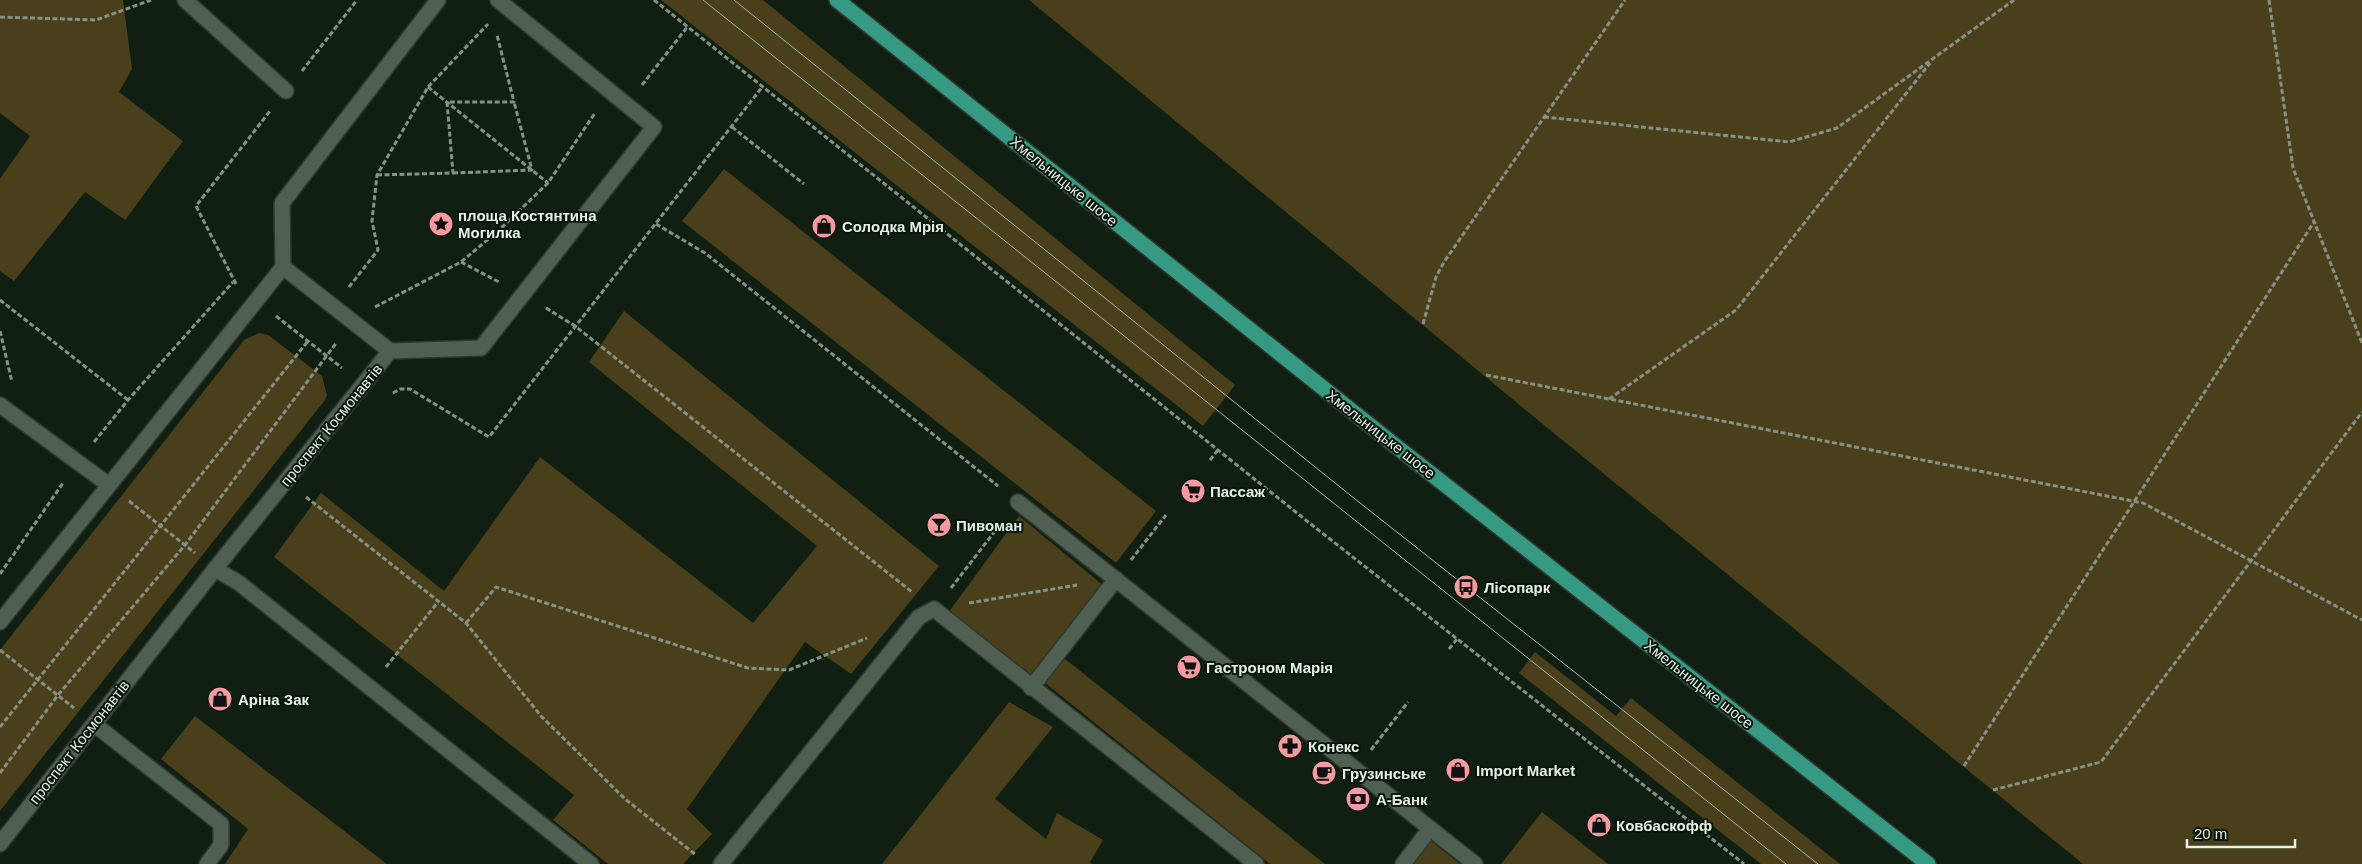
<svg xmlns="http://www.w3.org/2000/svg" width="2362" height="864" font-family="Arial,sans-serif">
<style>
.green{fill:#493f1a}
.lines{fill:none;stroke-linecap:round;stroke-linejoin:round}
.lane-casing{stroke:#2f3730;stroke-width:18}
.street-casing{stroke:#2f3730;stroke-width:18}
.primary-casing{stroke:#2f3730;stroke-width:18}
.path{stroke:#859186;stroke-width:3;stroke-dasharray:5 2.5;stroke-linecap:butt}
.lane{stroke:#4f5f51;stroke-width:15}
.street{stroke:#4f5f51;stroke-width:15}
.primary{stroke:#369a83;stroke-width:15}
.tram{stroke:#aab5ab;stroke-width:1}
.labels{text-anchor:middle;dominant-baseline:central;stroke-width:4;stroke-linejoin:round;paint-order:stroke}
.street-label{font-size:15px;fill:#e7f1e8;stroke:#08150a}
.poi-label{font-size:15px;font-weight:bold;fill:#e7f1e8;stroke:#08150a;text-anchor:start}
</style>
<rect width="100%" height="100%" fill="#111f13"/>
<g class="green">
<path d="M0,0h123l9,69 -13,23 64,49 -58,79 -40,-28 -71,89 -14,-10v-92l30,-43 -30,-23z"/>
<path d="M661,0h102l472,385 -32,41z"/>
<path d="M1029,0h1333v864h-279l-555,-452z"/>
<path d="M724,169l432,342 -40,52 -434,-342z"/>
<path d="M624,311l315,255 -88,108 -46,-32 -118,167 25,25 -29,30h-75l-55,-44 21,-25 -300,-238 47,-64 123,98 96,-134 213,166 64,-77 -228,-184z"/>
<path d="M259,333l9,2 54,41 5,19 -2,5 -325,411v-161l244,-310z"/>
<path d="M1019,516l85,70 -75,91 -81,-64z"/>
<path d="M1535,652l81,64 15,-18 209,166h-79l-242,-191z"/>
<path d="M1065,659l260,205h-55l-226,-182z"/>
<path d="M1009,702l44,25 -58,72 51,40 11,-26 46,27 -13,22 2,2h-210z"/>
<path d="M195,716l192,148h-162l23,-35 -87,-70z"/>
<path d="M1542,812l66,52h-107z"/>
<path d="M1431,841l29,23h-48z"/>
</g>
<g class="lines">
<defs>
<g id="lane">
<path d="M185,0l101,91"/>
<path d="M283,267l-1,-64 156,-203"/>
<path d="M390,351l91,-3 173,-221 -156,-127"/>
<path d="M0,405l109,80"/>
<path d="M1018,502l457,362"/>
<path d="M215,569l24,14 352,281"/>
<path d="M1031,688l85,-109"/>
<path d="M94,724l127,100v21l-14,19"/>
<path d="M721,864l198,-247 15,-8 322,255"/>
<path d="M1403,864l27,-35"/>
</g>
<path id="street" d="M0,622l283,-355 107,84 -175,218 -215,275"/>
<path id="primary" d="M837,0l560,447 531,417"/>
</defs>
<use href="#lane" class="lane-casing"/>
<use href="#street" class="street-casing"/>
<use href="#primary" class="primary-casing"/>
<g class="path">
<path d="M654,0l658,525 432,339"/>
<path d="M2269,0l24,168 69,175"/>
<path d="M0,17l96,3 55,-20"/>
<path d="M302,71l55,-71"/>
<path d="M642,85l46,-59"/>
<path d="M428,87l120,96"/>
<path d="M1544,117l245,25 48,-14 177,-128"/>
<path d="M732,127l72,57"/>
<path d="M453,173l79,-3 -18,-68"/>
<path d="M377,175l76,-2 -6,-71h67l-17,-67"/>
<path d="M656,224l49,29 293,233"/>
<path d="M461,262l38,20"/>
<path d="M236,284l-40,-78 74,-95"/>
<path d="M349,287l29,-37 -6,-29 5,-46 51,-88 60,-63"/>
<path d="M0,300l128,100"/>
<path d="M375,307l86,-45 37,-31 50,-48 47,-70"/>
<path d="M546,308l29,18 337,266"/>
<path d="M276,316l66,52"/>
<path d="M1423,324l13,-47 8,-15 181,-262"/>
<path d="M0,331l12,51"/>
<path d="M1486,375l657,128 219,117"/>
<path d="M393,393l7,-4h10l79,48 274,-351"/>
<path d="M1609,399l127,-89 194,-247"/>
<path d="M94,442l34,-42 105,-118"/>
<path d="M1210,460l8,-10"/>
<path d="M306,497l160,126 75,93 84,83 71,56"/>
<path d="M129,501l66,52"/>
<path d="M1131,560l35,-45"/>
<path d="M0,574l63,-91"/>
<path d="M951,588l51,-66"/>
<path d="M969,603l108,-18"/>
<path d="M466,623l30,-36 252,81 41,2 78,-32"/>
<path d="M1449,649l8,-10"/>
<path d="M0,650l74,58"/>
<path d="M386,667l52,-65"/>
<path d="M0,727l308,-386"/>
<path d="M1371,750l37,-48"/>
<path d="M1964,766l350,-544"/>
<path d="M0,773l58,-78 127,-150 152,-203"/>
<path d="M1993,790l108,-28 261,-350"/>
</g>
<use href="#lane" class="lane"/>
<use href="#street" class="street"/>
<use href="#primary" class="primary"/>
<g class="tram">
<path d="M703,0l1083,864"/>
<path d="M734,0l621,499 463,365"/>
</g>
</g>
<defs>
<symbol id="sight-disc" viewBox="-11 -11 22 22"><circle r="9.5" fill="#f49aa0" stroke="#08150a"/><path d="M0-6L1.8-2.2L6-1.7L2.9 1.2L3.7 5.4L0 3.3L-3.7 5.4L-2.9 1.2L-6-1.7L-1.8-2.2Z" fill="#111"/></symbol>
<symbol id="shop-disc" viewBox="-11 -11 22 22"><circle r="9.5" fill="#f49aa0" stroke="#08150a"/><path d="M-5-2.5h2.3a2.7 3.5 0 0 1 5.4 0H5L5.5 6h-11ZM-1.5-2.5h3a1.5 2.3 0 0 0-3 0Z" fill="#111"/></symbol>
<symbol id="supermarket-disc" viewBox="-11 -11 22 22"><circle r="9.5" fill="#f49aa0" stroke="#08150a"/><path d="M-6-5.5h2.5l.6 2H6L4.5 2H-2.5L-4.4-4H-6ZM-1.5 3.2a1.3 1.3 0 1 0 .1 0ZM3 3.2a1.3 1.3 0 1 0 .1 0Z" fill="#111"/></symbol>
<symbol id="bar-disc" viewBox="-11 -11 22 22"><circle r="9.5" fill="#f49aa0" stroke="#08150a"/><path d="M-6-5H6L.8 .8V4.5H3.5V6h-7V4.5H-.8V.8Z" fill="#111"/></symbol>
<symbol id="bus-disc" viewBox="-11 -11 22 22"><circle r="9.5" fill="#f49aa0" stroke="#08150a"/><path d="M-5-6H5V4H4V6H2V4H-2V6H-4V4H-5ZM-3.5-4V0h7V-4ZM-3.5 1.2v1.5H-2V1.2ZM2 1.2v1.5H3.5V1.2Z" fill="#111"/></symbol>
<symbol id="pharmacy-disc" viewBox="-11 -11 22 22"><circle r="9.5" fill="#f49aa0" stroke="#08150a"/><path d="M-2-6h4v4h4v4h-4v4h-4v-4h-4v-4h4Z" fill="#111"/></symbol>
<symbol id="cafe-disc" viewBox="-11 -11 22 22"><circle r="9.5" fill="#f49aa0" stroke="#08150a"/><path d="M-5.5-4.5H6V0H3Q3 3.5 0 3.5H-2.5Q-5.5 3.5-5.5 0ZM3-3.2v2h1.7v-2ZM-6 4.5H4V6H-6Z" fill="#111"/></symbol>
<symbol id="bank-disc" viewBox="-11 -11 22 22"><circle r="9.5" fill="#f49aa0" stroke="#08150a"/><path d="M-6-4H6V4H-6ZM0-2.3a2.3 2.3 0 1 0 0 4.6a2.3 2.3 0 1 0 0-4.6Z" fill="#111"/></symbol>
</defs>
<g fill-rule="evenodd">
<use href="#sight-disc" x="427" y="210" width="28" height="28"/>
<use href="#shop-disc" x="810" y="212" width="28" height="28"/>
<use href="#supermarket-disc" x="1179" y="477" width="28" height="28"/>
<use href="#bar-disc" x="925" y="511" width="28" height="28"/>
<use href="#bus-disc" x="1452" y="573" width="28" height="28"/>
<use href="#supermarket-disc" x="1175" y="653" width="28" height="28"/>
<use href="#shop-disc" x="206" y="685" width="28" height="28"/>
<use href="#pharmacy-disc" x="1276" y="732" width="28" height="28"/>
<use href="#shop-disc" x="1444" y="756" width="28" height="28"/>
<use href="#cafe-disc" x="1310" y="759" width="28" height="28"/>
<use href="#bank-disc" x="1344" y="785" width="28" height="28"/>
<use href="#shop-disc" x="1585" y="811" width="28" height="28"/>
</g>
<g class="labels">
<g class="street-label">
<text transform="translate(1064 181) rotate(39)">Хмельницьке шосе</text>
<text transform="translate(331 425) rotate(-51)">проспект Космонавтів</text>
<text transform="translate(1381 434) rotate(38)">Хмельницьке шосе</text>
<text transform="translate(1699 684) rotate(38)">Хмельницьке шосе</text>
<text transform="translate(79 742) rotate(-52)">проспект Космонавтів</text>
</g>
<g class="poi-label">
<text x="458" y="215">площа Костянтина<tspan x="458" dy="17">Могилка</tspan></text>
<text x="842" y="226">Солодка Мрія</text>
<text x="1210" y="491">Пассаж</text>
<text x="956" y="525">Пивоман</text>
<text x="1484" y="587">Лісопарк</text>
<text x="1206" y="667">Гастроном Марія</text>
<text x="238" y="699">Аріна Зак</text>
<text x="1308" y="746">Конекс</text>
<text x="1476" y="770">Import Market</text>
<text x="1342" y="773">Грузинське</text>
<text x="1376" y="799">А-Банк</text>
<text x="1616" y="825">Ковбаскофф</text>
</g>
</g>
<path d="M2187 839v8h108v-8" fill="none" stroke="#e7f1e8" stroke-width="2.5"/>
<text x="2194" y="839" font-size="15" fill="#e7f1e8" stroke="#08150a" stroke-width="4" paint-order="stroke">20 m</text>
</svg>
